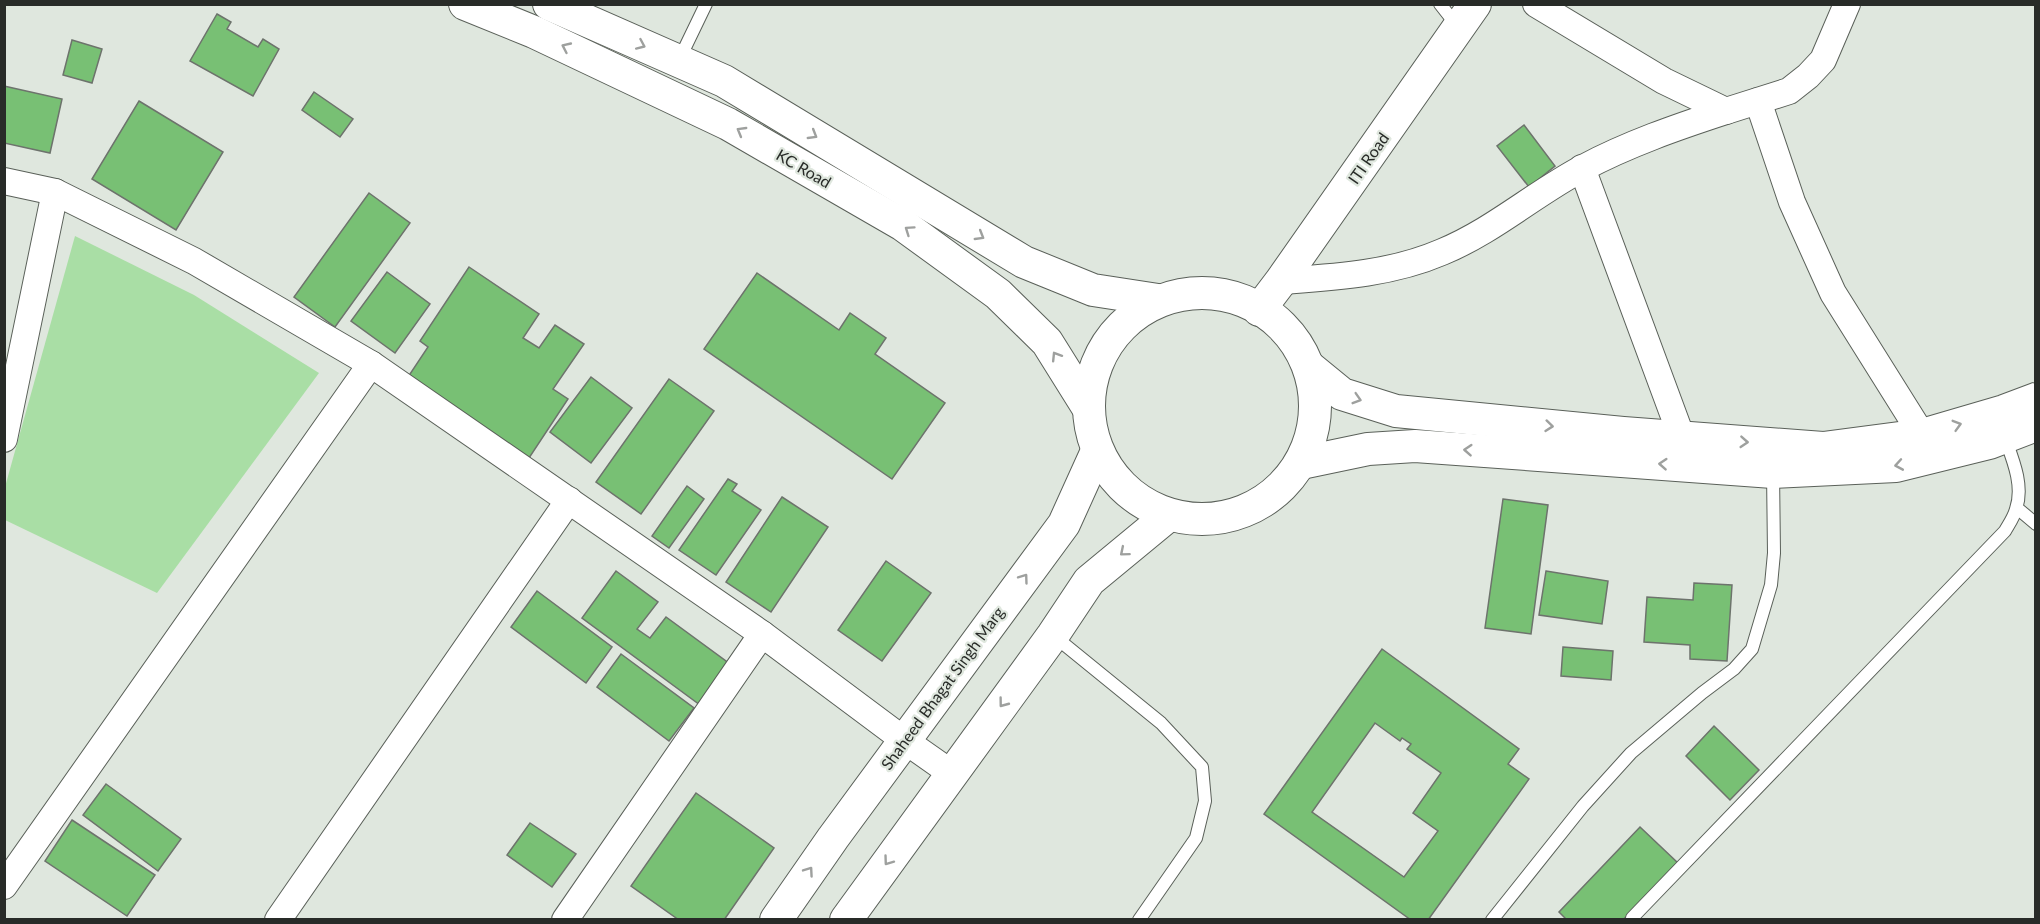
<svg xmlns="http://www.w3.org/2000/svg" width="2040" height="924" font-family="Lato,sans-serif">
<style>
.green{fill:#a9dea5}
.building{fill:#78c074;stroke:#6d736c;stroke-width:1.5;fill-rule:evenodd}
.lines{fill:none;stroke-linecap:round;stroke-linejoin:round}
.service-casing{stroke:#5a6059;stroke-width:14}
.minor-casing{stroke:#5a6059;stroke-width:28}
.tertiary-casing{stroke:#5a6059;stroke-width:34}
.service{stroke:#fff;stroke-width:12}
.minor{stroke:#fff;stroke-width:26}
.tertiary{stroke:#fff;stroke-width:32}
.oneway{stroke:#9ea09e}
.labels{text-anchor:middle;dominant-baseline:central;stroke-width:4.5;stroke-linejoin:round;paint-order:stroke}
.street-label{font-size:16px;fill:#282b28;stroke:#dfe7de}
</style>
<rect width="100%" height="100%" fill="#dfe7de"/>
<path class="green" d="M75,236l119,59 125,78 -162,220 -152,-73v-33z"/>
<g class="building">
<path d="M217,14l14,8 -4,7 31,18 5,-8 16,10 -26,47 -63,-35z"/>
<path d="M72,40l30,9 -10,34 -29,-8z"/>
<path d="M4,86l58,13 -12,54 -46,-10z"/>
<path d="M314,92l39,27 -13,18 -38,-27z"/>
<path d="M139,101l84,51 -47,78 -84,-51z"/>
<path d="M1524,125l31,41 -26,21 -32,-41z"/>
<path d="M369,193l41,30 -75,104 -41,-30z"/>
<path d="M469,267l70,47 -16,24 16,10 16,-23 29,19 -31,45 15,10 -39,59 -121,-81 20,-30 -8,-6z"/>
<path d="M387,272l43,32 -35,49 -44,-32z"/>
<path d="M757,273l82,57 11,-17 36,25 -11,16 70,49 -53,76 -188,-130z"/>
<path d="M591,377l41,31 -41,55 -41,-31z"/>
<path d="M669,379l45,32 -73,103 -45,-32z"/>
<path d="M728,479l9,5 -5,7 29,19 -45,65 -37,-25z"/>
<path d="M687,486l17,13 -35,49 -17,-12z"/>
<path d="M782,497l46,30 -57,85 -45,-30z"/>
<path d="M1503,499l45,6 -17,129 -46,-6z"/>
<path d="M886,561l45,32 -49,68 -44,-31z"/>
<path d="M616,571l42,31 -21,27 13,9 16,-21 64,47 -30,41 -118,-87z"/>
<path d="M1546,571l62,10 -6,43 -63,-9z"/>
<path d="M1694,583l38,2 -5,76 -37,-2v-14l-46,-3 3,-45 46,3z"/>
<path d="M537,591l75,56 -26,36 -75,-56z"/>
<path d="M1563,647l50,4 -2,29 -50,-4z"/>
<path d="M1382,649l137,100 -11,15 21,15 -101,141h-17l-147,-106zM1375,723l25,18 2,-3 9,6 -4,5 34,24 -28,40 25,18 -34,46 -92,-65z"/>
<path d="M621,654l73,54 -25,33 -72,-54z"/>
<path d="M1714,726l45,44 -29,30 -44,-44z"/>
<path d="M106,784l75,55 -23,32 -75,-56z"/>
<path d="M696,793l78,55 -50,72h-45l-48,-34z"/>
<path d="M72,820l83,55 -28,41 -82,-55z"/>
<path d="M530,823l46,31 -24,33 -45,-32z"/>
<path d="M1640,827l38,36 -55,57h-56l-8,-8z"/>
</g>
<g class="lines">
<defs>
<g id="service">
<path d="M1440,4l18,23"/>
<path d="M679,60l27,-56"/>
<path d="M2017,508l19,16"/>
<path d="M1054,636l107,87 41,44 3,34 -9,37 -57,82"/>
<path d="M1632,918l373,-387c4,-7 9,-14 11,-22 8,-23 -3,-49 -11,-71"/>
<path d="M1492,920l91,-114 48,-53 71,-60 32,-24 18,-20 19,-64 3,-32 -1,-81"/>
</g>
<g id="minor">
<path d="M1536,4l128,77 62,30 63,-20 19,-15 15,-16 24,-56"/>
<path d="M1758,101l34,101 41,91 89,142"/>
<path d="M1582,168l100,270"/>
<path d="M4,181l51,11 139,69 177,103 391,270 142,106 47,33"/>
<path d="M1281,281c55,-4 110,-7 161,-29 51,-21 92,-58 141,-84 45,-24 94,-41 143,-57"/>
<path d="M4,439l51,-247"/>
<path d="M4,886l367,-522"/>
<path d="M278,920l291,-420"/>
<path d="M565,920l197,-286"/>
</g>
<g id="tertiary">
<path d="M465,4l69,28 194,92 175,101 95,69 49,48 40,64"/>
<path d="M549,4l175,77 300,181 69,28 65,10"/>
<circle cx="1202" cy="406" r="113"/>
<path d="M1259,310l22,-29 194,-277"/>
<path d="M1309,367l33,27 54,17 227,22 200,15 99,-13 82,-24 32,-12"/>
<path d="M1301,463l67,-14 47,-3 358,26 123,-6 93,-23 47,-18"/>
<path d="M776,920l57,-82 231,-314 33,-73"/>
<path d="M846,920l207,-285 36,-54 80,-66"/>
</g>
</defs>
<use href="#service" class="service-casing"/>
<use href="#minor" class="minor-casing"/>
<use href="#tertiary" class="tertiary-casing"/>
<use href="#service" class="service"/>
<use href="#minor" class="minor"/>
<use href="#tertiary" class="tertiary"/>
</g>
<defs><path id="oneway-chevron" d="M-2-3.5L2.5 0L-2 3.5" fill="none" stroke-width="1.6" stroke-linecap="round" stroke-linejoin="round" transform="scale(1.5)"/></defs>
<g class="oneway">
<use href="#oneway-chevron" transform="translate(641 45) rotate(24)"/>
<use href="#oneway-chevron" transform="translate(566 47) rotate(-155)"/>
<use href="#oneway-chevron" transform="translate(741 131) rotate(-150)"/>
<use href="#oneway-chevron" transform="translate(813 135) rotate(31)"/>
<use href="#oneway-chevron" transform="translate(909 230) rotate(-145)"/>
<use href="#oneway-chevron" transform="translate(980 236) rotate(31)"/>
<use href="#oneway-chevron" transform="translate(1056 356) rotate(-122)"/>
<use href="#oneway-chevron" transform="translate(1357 399) rotate(17)"/>
<use href="#oneway-chevron" transform="translate(1957 425) rotate(-16)"/>
<use href="#oneway-chevron" transform="translate(1549 426) rotate(6)"/>
<use href="#oneway-chevron" transform="translate(1744 442) rotate(4)"/>
<use href="#oneway-chevron" transform="translate(1468 450) rotate(-176)"/>
<use href="#oneway-chevron" transform="translate(1663 464) rotate(-176)"/>
<use href="#oneway-chevron" transform="translate(1899 465) rotate(170)"/>
<use href="#oneway-chevron" transform="translate(1124 552) rotate(140)"/>
<use href="#oneway-chevron" transform="translate(1024 578) rotate(-54)"/>
<use href="#oneway-chevron" transform="translate(1003 703) rotate(127)"/>
<use href="#oneway-chevron" transform="translate(888 861) rotate(126)"/>
<use href="#oneway-chevron" transform="translate(809 871) rotate(-55)"/>
</g>
<g class="labels">
<g class="street-label">
<text transform="translate(1368 158) rotate(-55)">ITI Road</text>
<text transform="translate(804 168) rotate(30)">KC Road</text>
<text transform="translate(942 688) rotate(-54)">Shaheed Bhagat Singh Marg</text>
</g>
</g>
<rect width="2040" height="924" fill="none" stroke="#282b28" stroke-width="12"/>
</svg>
